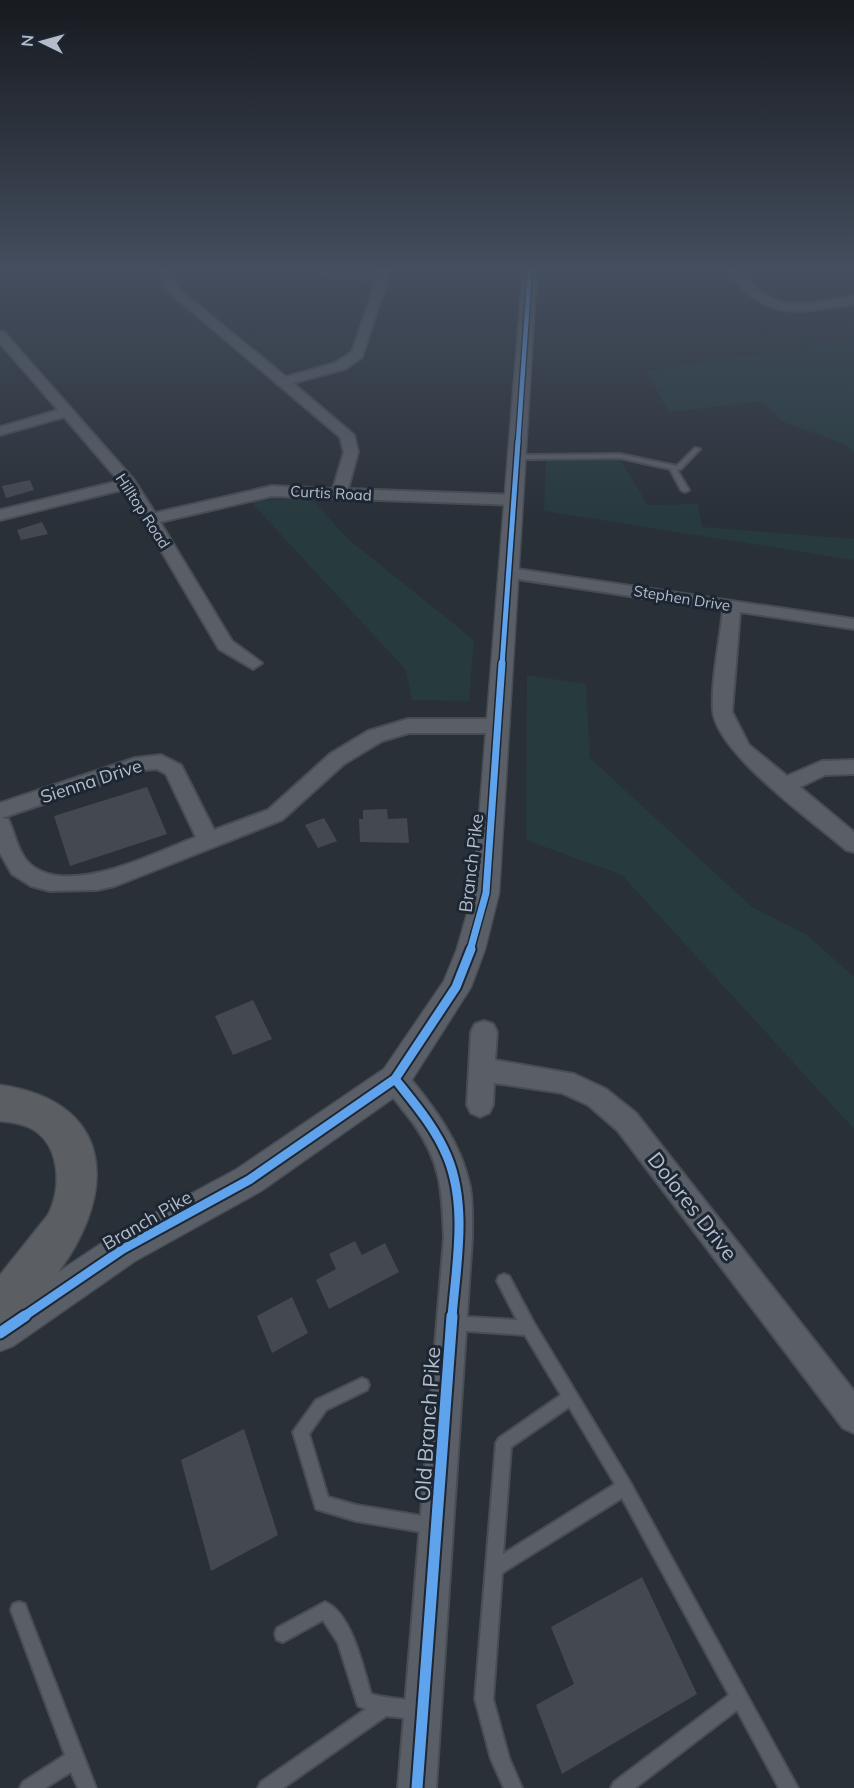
<svg xmlns="http://www.w3.org/2000/svg" width="854" height="1788" font-family="Mulish,sans-serif">
<style>
.green{fill:#273a3e}
.building{fill:#444950}
.lines{fill:none;stroke-linecap:round;stroke-linejoin:round}
.service-casing{stroke:#484c53;stroke-width:4}
.minor-casing{stroke:#484c53;stroke-width:4}
.tertiary-casing{stroke:#484c53;stroke-width:3}
.trunk-casing{stroke:#474c53;stroke-width:3}
.service{fill:#5a5e66;fill-rule:evenodd}
.minor{fill:#5a5e66;fill-rule:evenodd}
.tertiary{fill:#5a5e66;fill-rule:evenodd}
.trunk{fill:#5b5f64;fill-rule:evenodd}
.cycleway-far4-casing{stroke:#1d2633;stroke-width:7}
.cycleway-far3-casing{stroke:#1d2633;stroke-width:8}
.cycleway-far2-casing{stroke:#1d2633;stroke-width:10}
.cycleway-far1-casing{stroke:#1d2633;stroke-width:13}
.cycleway-casing{stroke:#1d2633;stroke-width:15}
.cycleway-far4{stroke:#60a3ed;stroke-width:4.5}
.cycleway-far3{stroke:#60a3ed;stroke-width:5}
.cycleway-far2{stroke:#60a3ed;stroke-width:7}
.cycleway-far1{stroke:#60a3ed;stroke-width:9}
.cycleway{stroke:#60a3ed;stroke-width:11}
.labels{text-anchor:middle;dominant-baseline:central;stroke-width:6;stroke-linejoin:round;paint-order:stroke}
.far-street-label{font-size:15px;fill:#b4bcc9;stroke:#1d2633}
.street-label{font-size:18px;fill:#b4bcc9;stroke:#1d2633}
.near-street-label{font-size:21px;fill:#b4bcc9;stroke:#1d2633}
</style>
<rect width="100%" height="100%" fill="#2a3038"/>
<g class="green">
<path d="M854,340v113l-7,-8 -66,-24 -18,-20 -94,11 -22,-41z"/>
<path d="M615,452l33,53 50,-1 4,23 152,12v21l-310,-49 2,-54z"/>
<path d="M311,498l37,41 126,101 -5,61 -57,-1 -6,-30 -156,-169z"/>
<path d="M527,675l59,9 4,74 162,149 55,28 47,42v152l-232,-254 -96,-35z"/>
</g>
<g class="building">
<path d="M30,480l4,10 -28,8 -4,-12z"/>
<path d="M42,522l6,12 -27,6 -4,-10z"/>
<path d="M147,787l20,47 -97,32 -16,-50z"/>
<path d="M387,809l1,10 19,-1 2,25 -49,-1 -1,-23h4v-9z"/>
<path d="M324,818l13,23 -19,7 -13,-23z"/>
<path d="M253,1000l19,39 -39,16 -18,-39z"/>
<path d="M355,1241l7,14 23,-12 14,29 -70,37 -13,-29 20,-11 -7,-15z"/>
<path d="M292,1297l16,36 -36,20 -15,-37z"/>
<path d="M244,1429l34,106 -67,36 -30,-111z"/>
<path d="M642,1577l55,117 -135,80 -26,-69 38,-21 -23,-57z"/>
</g>
<g class="lines">
<defs>
<g id="service">
<path d="M695,448l5,1 -19,20 -4,1 12,20 -4,2 -4,-2 -11,-21 -50,-11 -90,1h-13l-3,-2 3,-2 103,-1 57,12z"/>
<path d="M504,1274l5,2 25,47 96,159 168,306h-19l-42,-78 -102,78h-24l3,-6 115,-87 -107,-197 -120,75 -9,126 16,59 13,30h-18l-13,-29 -16,-60 21,-256 3,-5 62,-43 -36,-60 -73,-5 -5,-2 -2,-5 2,-5 5,-2 65,4 -20,-39 2,-5zM569,1407l46,77 -112,70 8,-107z"/>
<path d="M362,1378l5,2 2,5 -2,5 -41,20 -17,24 19,63 28,8 78,13 6,2 2,6 -2,6 -6,2 -78,-13 -40,-12 -23,-77 23,-32z"/>
<path d="M19,1602l6,2 2,6 69,178h-18l-7,-16 -26,16h-25l3,-6 42,-27 -54,-145 2,-6z"/>
<path d="M325,1602c27,11 38,66 46,92 17,6 36,3 52,10l3,6 -3,6 -6,3 -31,-3 -103,72h-25l3,-6 105,-73 -8,-3 -20,-63 -15,-23 -40,22 -6,-2 -2,-6 2,-6z"/>
</g>
<g id="minor">
<path d="M158,268h11l6,16 8,9 103,84 49,-14 17,-11 25,-73 -52,-2 -6,-3 2,-2h58l1,-4h11l-29,89 -17,12 -52,14 61,52 4,17 -10,37 166,6 8,5 -8,5 -242,-9 -112,26 72,119 30,22 -9,6 -34,-20 -94,-160 -125,31v-10l119,-29 -55,-64 -64,18v-8l58,-17 -58,-67v-12l4,1 130,148 21,33 117,-27 61,3 11,-37 -4,-15 -165,-140 -11,-12z"/>
<path d="M726,268h11c36,47 64,37 117,28v8c-59,9 -90,18 -128,-36z"/>
<path d="M510,568l344,51v10l-114,-17 -8,100 17,33 38,31 35,-15 32,-1v14l-29,1 -25,12 54,45v20l-8,-2c-32,-28 -131,-98 -133,-140 -2,-29 7,-70 10,-100l-219,-33 -2,-4z"/>
<path d="M408,719h91l7,2 3,5 -3,5 -7,2h-90l-27,8 -38,23 -62,56 -167,66 -18,4 -47,1 -19,-5 -19,-12 -12,-21v-50l135,-45 26,-3 20,10 33,65 54,-20 62,-56 38,-23zM157,769l9,5 30,63c-40,15 -133,64 -169,24 -10,-11 -12,-28 -19,-42l-6,-1 141,-48z"/>
<path d="M484,1021l9,3 4,8 -2,28 79,14 32,15 30,24 218,278v42l-11,-5 -225,-297 -30,-26 -26,-12 -68,-10 -1,22 -4,8 -9,4 -9,-4 -4,-8 4,-73 4,-8z"/>
<path d="M395,1067l9,4c29,35 57,71 66,116 3,17 2,34 2,51l-36,550h-38l46,-550c-2,-47 -2,-74 -30,-114 -11,-15 -24,-28 -32,-45l4,-8z"/>
</g>
<path id="tertiary" d="M523,268h14l-38,625 -14,56 -14,38 -65,102 -145,102 -126,70 -122,85 -13,5v-40l111,-74 126,-68 147,-100 60,-88 13,-32 16,-56z"/>
<path id="trunk" d="M0,1085c124,18 115,120 49,199 -15,18 -27,37 -49,46v-55l48,-60c15,-29 12,-74 -20,-88 -8,-4 -19,-5 -28,-6z"/>
</defs>
<use href="#service" class="service-casing"/>
<use href="#minor" class="minor-casing"/>
<use href="#tertiary" class="tertiary-casing"/>
<use href="#trunk" class="trunk-casing"/>
<use href="#service" class="service"/>
<use href="#minor" class="minor"/>
<use href="#tertiary" class="tertiary"/>
<use href="#trunk" class="trunk"/>
<defs>
<path id="cycleway-far4" d="M518,442l12,-174"/>
<path id="cycleway-far3" d="M502,665l16,-224"/>
<path id="cycleway-far2" d="M470,951l16,-58 16,-230"/>
<g id="cycleway-far1">
<path d="M395,1079c19,24 40,48 52,77 21,50 9,110 5,161"/>
<path d="M23,1317l100,-68 126,-69 146,-101 61,-92 15,-38"/>
</g>
<g id="cycleway">
<path d="M0,1333l25,-17"/>
<path d="M417,1788l35,-472"/>
</g>
</defs>
<use href="#cycleway-far4" class="cycleway-far4-casing"/>
<use href="#cycleway-far3" class="cycleway-far3-casing"/>
<use href="#cycleway-far2" class="cycleway-far2-casing"/>
<use href="#cycleway-far1" class="cycleway-far1-casing"/>
<use href="#cycleway" class="cycleway-casing"/>
<use href="#cycleway-far4" class="cycleway-far4"/>
<use href="#cycleway-far3" class="cycleway-far3"/>
<use href="#cycleway-far2" class="cycleway-far2"/>
<use href="#cycleway-far1" class="cycleway-far1"/>
<use href="#cycleway" class="cycleway"/>
</g>
<linearGradient id="sky" x2="0" y2="1"><stop stop-color="#171a1f"/><stop offset="0.52" stop-color="#444e5e"/><stop offset="1" stop-color="#444e5e" stop-opacity="0"/></linearGradient>
<rect width="854" height="519" fill="url(#sky)"/>
<g class="labels">
<g class="far-street-label">
<text transform="translate(331 493) rotate(3)">Curtis Road</text>
<text transform="translate(143 511) rotate(57)">Hilltop Road</text>
<text transform="translate(682 598) rotate(9)">Stephen Drive</text>
</g>
<g class="street-label">
<text transform="translate(91 781) rotate(-18)">Sienna Drive</text>
<text transform="translate(471 863) rotate(-83)">Branch Pike</text>
<text transform="translate(147 1220) rotate(-30)">Branch Pike</text>
</g>
<g class="near-street-label">
<text transform="translate(693 1206) rotate(52)">Dolores Drive</text>
<text transform="translate(427 1424) rotate(-86)">Old Branch Pike</text>
</g>
</g>
<g transform="translate(42 42) rotate(275)" stroke="#1d2633" stroke-width="4.5" paint-order="stroke">
<path d="M0-4.5L10 22L0 15L-10 22Z" fill="#b4bcc9"/>
<text y="-9" font-size="16" font-weight="bold" text-anchor="middle" fill="#b4bcc9">N</text>
</g>
</svg>
